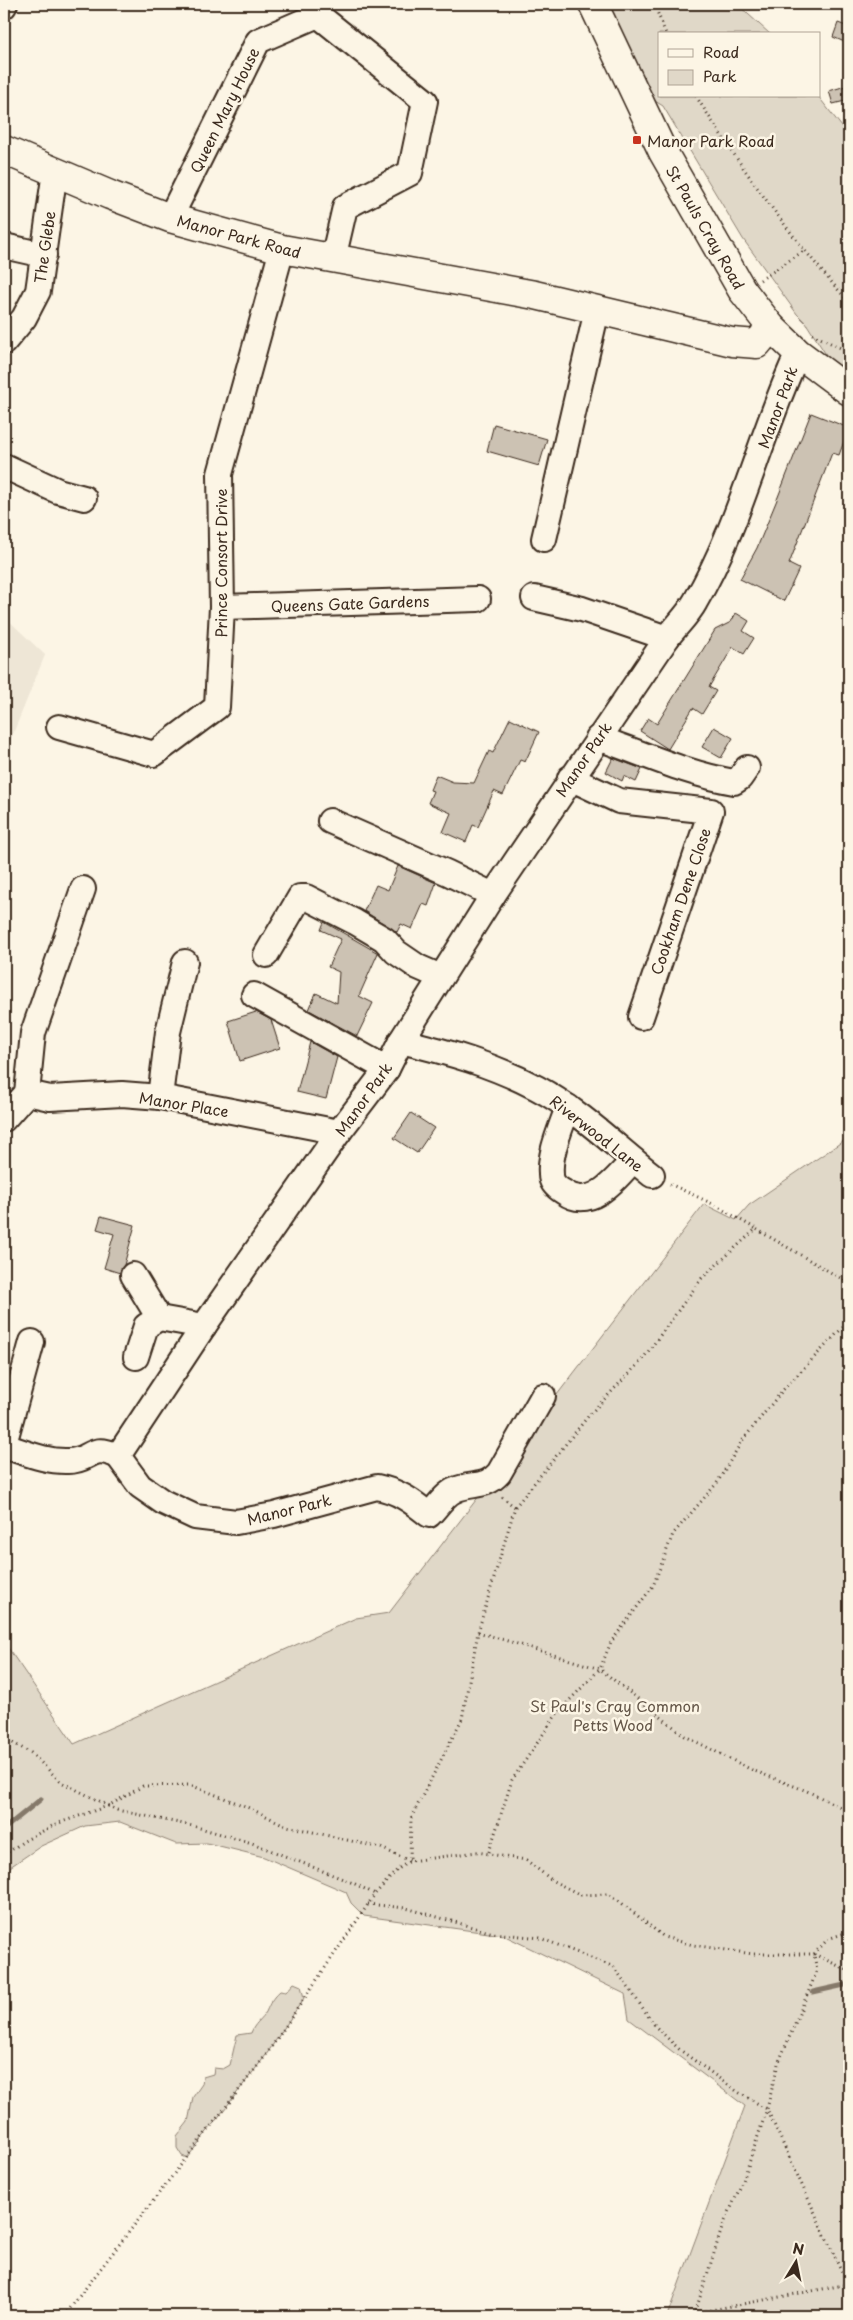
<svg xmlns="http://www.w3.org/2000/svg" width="853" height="2320" font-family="'Playpen Sans',sans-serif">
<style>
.built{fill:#eee6d6}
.green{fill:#e0d8c8;stroke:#8e8173}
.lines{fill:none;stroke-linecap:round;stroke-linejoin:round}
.stream{stroke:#85796b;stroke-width:5}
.building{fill:#ccc2b3;stroke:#3b2a1e}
.minor-casing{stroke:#3b2a1e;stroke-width:28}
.major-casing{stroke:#3b2a1e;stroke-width:31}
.path{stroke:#3b2a1e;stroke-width:3;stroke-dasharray:1 4;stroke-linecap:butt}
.minor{stroke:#fcf5e5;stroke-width:24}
.major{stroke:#fcf5e5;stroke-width:28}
.poi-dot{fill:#c8321e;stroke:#fcf5e5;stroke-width:2}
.labels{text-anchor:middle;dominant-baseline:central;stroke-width:5;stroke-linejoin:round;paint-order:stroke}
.street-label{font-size:15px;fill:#3b2a1e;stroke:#fcf5e5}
.poi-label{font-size:15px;fill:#3b2a1e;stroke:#fcf5e5;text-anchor:start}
.park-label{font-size:15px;fill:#645648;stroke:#fcf5e5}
</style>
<rect width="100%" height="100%" fill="#fcf5e5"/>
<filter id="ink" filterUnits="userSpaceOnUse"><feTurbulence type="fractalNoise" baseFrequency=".02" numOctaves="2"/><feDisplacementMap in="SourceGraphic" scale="10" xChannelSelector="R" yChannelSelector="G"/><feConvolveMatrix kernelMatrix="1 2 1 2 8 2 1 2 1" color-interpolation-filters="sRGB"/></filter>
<g filter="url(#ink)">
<path class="built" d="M4,616l41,39 -41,101z"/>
<g class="green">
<path d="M602,4h135l33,30h-111v62h159l31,40v255l-43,-68 -9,-9 -54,-75 -80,-133 -16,-10z"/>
<path d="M849,1137v1179h-182l78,-210 -116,-87 -4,-25 -122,-59 -139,-19 -13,-13 -5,-11 -82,-35 -57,-14 -31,1 -56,-22 -35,4 -44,20 -37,25v-229l70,102 282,-126 33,-5 315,-409 32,16 13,-15z"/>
<path d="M294,1983l7,3 3,12 -38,57 -79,103 -5,-2 -5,-8v-12l11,-14 5,-25 9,-13 1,-7 10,-3 1,-6 9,1 7,-4 7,-30 14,-2c3,-9 10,-13 15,-21 4,-9 6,-14 14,-21l6,1z"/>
</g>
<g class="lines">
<g class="stream">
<path d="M4,1829l37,-30"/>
<path d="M813,1992l36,-8"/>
</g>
</g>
<g class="building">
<path d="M838,23l11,4v17l-16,-7z"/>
<path d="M849,85v15l-16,4 -4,-13z"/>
<path d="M811,413l38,15 -10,27 -7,-2 -43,111 10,5 -15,32 -44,-22 17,-31 19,-46z"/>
<path d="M494,424l53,15 -8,27 -52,-15z"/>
<path d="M736,613l13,8 -6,10 11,7 -10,16 -11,-7 -24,40 7,4 -14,23 -9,-6 -25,41 -28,-18 8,-13 9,6 58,-94 16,-8z"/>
<path d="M510,718l29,14 -14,30 -5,-2 -17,35 -9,-4 -16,36 -5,-2 -7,17 -23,-10 8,-19 -23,-10 5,-12 -3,-1 6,-15 17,7 21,1 15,-32 4,2z"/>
<path d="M714,727l19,11 -12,20 -19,-11z"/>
<path d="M613,758l29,11 -6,13 -12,-6 -2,5 -16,-9z"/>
<path d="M398,866l38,17 -8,23 -5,-2 -11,25 -11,-5 -4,8 -33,-21 12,-26 12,5z"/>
<path d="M324,922l54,31 -19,43 14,7 -16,33 -48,-26 7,-17 21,10 2,-31 -11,-5 13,-28 -20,-9z"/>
<path d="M256,1012l15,8 9,28 -40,13 -12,-40z"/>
<path d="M310,1042l27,15 -11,42 -29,-7z"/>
<path d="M411,1113l23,15 -17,25 -23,-15z"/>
<path d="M101,1216l34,9 -11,40 -4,8 -16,-5 10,-34 -17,-5z"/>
</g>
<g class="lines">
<defs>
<g id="minor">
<path d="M4,6l1,-2"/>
<path d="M170,218l88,-177 60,-26 107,86 -15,72 -65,34 -12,52"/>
<path d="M4,246l40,9"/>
<path d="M4,342l20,-24 14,-27 17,-120"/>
<path d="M4,466l54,25 26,7"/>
<path d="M544,539l53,-229"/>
<path d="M534,598l48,11 85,29"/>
<path d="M222,607l256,-8"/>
<path d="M59,727l95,27 63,-47 5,-100 -2,-133 62,-225"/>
<path d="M598,738c44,15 89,36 136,44l6,-4 7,-10"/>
<path d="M570,778l49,23 92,10 -70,206"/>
<path d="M330,821l118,52 45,22"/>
<path d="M266,955l34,-58h6l49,25 29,17 12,13 22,15 23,10"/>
<path d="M254,995l133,74"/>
<path d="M401,1041c47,11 93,24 136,47 42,22 78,58 115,87"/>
<path d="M27,1093l6,-60 50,-144"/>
<path d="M160,1097l8,-65 17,-70"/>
<path d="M568,1107c-7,21 -19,46 -17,68 0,8 6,13 13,17 27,20 53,-14 69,-32"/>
<path d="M4,1119l23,-26 23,5 72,-4 38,3 179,35"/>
<path d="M133,1275l26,43"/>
<path d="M136,1357l10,-31 13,-8 45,8"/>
<path d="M543,1396l-44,77c-14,16 -27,9 -44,17 -10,4 -18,17 -26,25 -17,-14 -31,-24 -52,-28l-103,28 -38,7 -41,-5 -32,-15 -23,-16 -22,-30 86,-130 135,-194 48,-63 14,-28 92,-146 174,-257c9,-12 21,-23 28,-36 46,-78 65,-168 103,-249"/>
<path d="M4,1444l28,-102"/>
<path d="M4,1446c20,6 42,16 64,15 24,0 21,-18 50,-5"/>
</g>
<g id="major">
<path d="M593,4l70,148 79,138 29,37 27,26 51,38"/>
<path d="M4,150l106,45 60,23 112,31 253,46 197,47 25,2 14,-17"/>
</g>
</defs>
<use href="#minor" class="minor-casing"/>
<use href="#major" class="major-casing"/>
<g class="path">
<path d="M654,4l12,30"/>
<path d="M696,96c46,73 95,142 153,206"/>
<path d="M760,280l45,-30"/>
<path d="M812,334l37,18"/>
<path d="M670,1184l45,21 41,24"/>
<path d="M502,1497l13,10"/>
<path d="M478,1632l122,37 85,67 67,34 55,21 42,20"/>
<path d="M4,1738l27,15 30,29 56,28 76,16 59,17 101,40 22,11"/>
<path d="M489,1852l23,-72 47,-69 41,-42 11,-27 42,-56 20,-52 44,-51 25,-42 40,-50 67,-70"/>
<path d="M4,1855l20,-14 32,-17 52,-18 35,-20 47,-1 55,21 42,20 94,22 29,13 1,-43 51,-99 16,-87 37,-125 75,-93 52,-54 60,-82 54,-49 93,54"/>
<path d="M368,1904l38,4 87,25 47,5 74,29 42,60 24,23 58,42 29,17 75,163 7,11"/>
<path d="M814,1954l14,-15 20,-7 1,-3"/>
<path d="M695,2313l154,-29"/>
<path d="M64,2316l202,-261 109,-161 23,-25 12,-8 67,-9 49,8 27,21 28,14 27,-1 11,7 45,36 29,8 60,9h61l35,17"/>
<path d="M694,2316l28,-88 21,-47 24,-72 11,-45 39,-93 -3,-16"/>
</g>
<use href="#minor" class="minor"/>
<use href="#major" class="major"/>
</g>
</g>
<rect class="poi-dot" x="632" y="135" width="10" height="10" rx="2.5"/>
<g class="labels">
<g class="street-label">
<text transform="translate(224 110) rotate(-64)">Queen Mary House</text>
<text transform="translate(706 227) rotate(60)">St Pauls Cray Road</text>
<text transform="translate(239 236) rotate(15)">Manor Park Road</text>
<text transform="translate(44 247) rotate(-82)">The Glebe</text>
<text transform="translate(777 407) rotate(-70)">Manor Park</text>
<text transform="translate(220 563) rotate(-90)">Prince Consort Drive</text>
<text transform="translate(350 603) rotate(-2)">Queens Gate Gardens</text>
<text transform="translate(583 759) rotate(-56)">Manor Park</text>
<text transform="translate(680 901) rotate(-71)">Cookham Dene Close</text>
<text transform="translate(363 1099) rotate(-55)">Manor Park</text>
<text transform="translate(184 1104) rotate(9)">Manor Place</text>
<text transform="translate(597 1133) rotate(38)">Riverwood Lane</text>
<text transform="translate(289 1509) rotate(-14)">Manor Park</text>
</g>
<g class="poi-label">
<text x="647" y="140">Manor Park Road</text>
</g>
<g class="park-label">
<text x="615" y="1705">St Paul's Cray Common</text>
<text x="613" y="1724">Petts Wood</text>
</g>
</g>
<rect width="853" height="2320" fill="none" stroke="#fcf5e5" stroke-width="20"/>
<rect x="10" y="10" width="833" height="2300" fill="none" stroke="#3b2a1e" stroke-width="2" filter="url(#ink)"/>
<rect x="658" y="32" width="162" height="65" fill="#fcf5e5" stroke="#afa495"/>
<rect x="668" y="49" width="25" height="8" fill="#fcf5e5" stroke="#afa495"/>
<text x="703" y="58" font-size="15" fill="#3b2a1e">Road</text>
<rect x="668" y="70" width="25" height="15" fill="#e0d8c8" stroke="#afa495"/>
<text x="703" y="82" font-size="15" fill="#3b2a1e">Park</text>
<g transform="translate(796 2262) rotate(10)" stroke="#fcf5e5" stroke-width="4" paint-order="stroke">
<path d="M0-4L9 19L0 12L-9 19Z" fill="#3b2a1e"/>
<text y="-8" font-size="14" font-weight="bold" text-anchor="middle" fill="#3b2a1e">N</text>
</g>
</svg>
